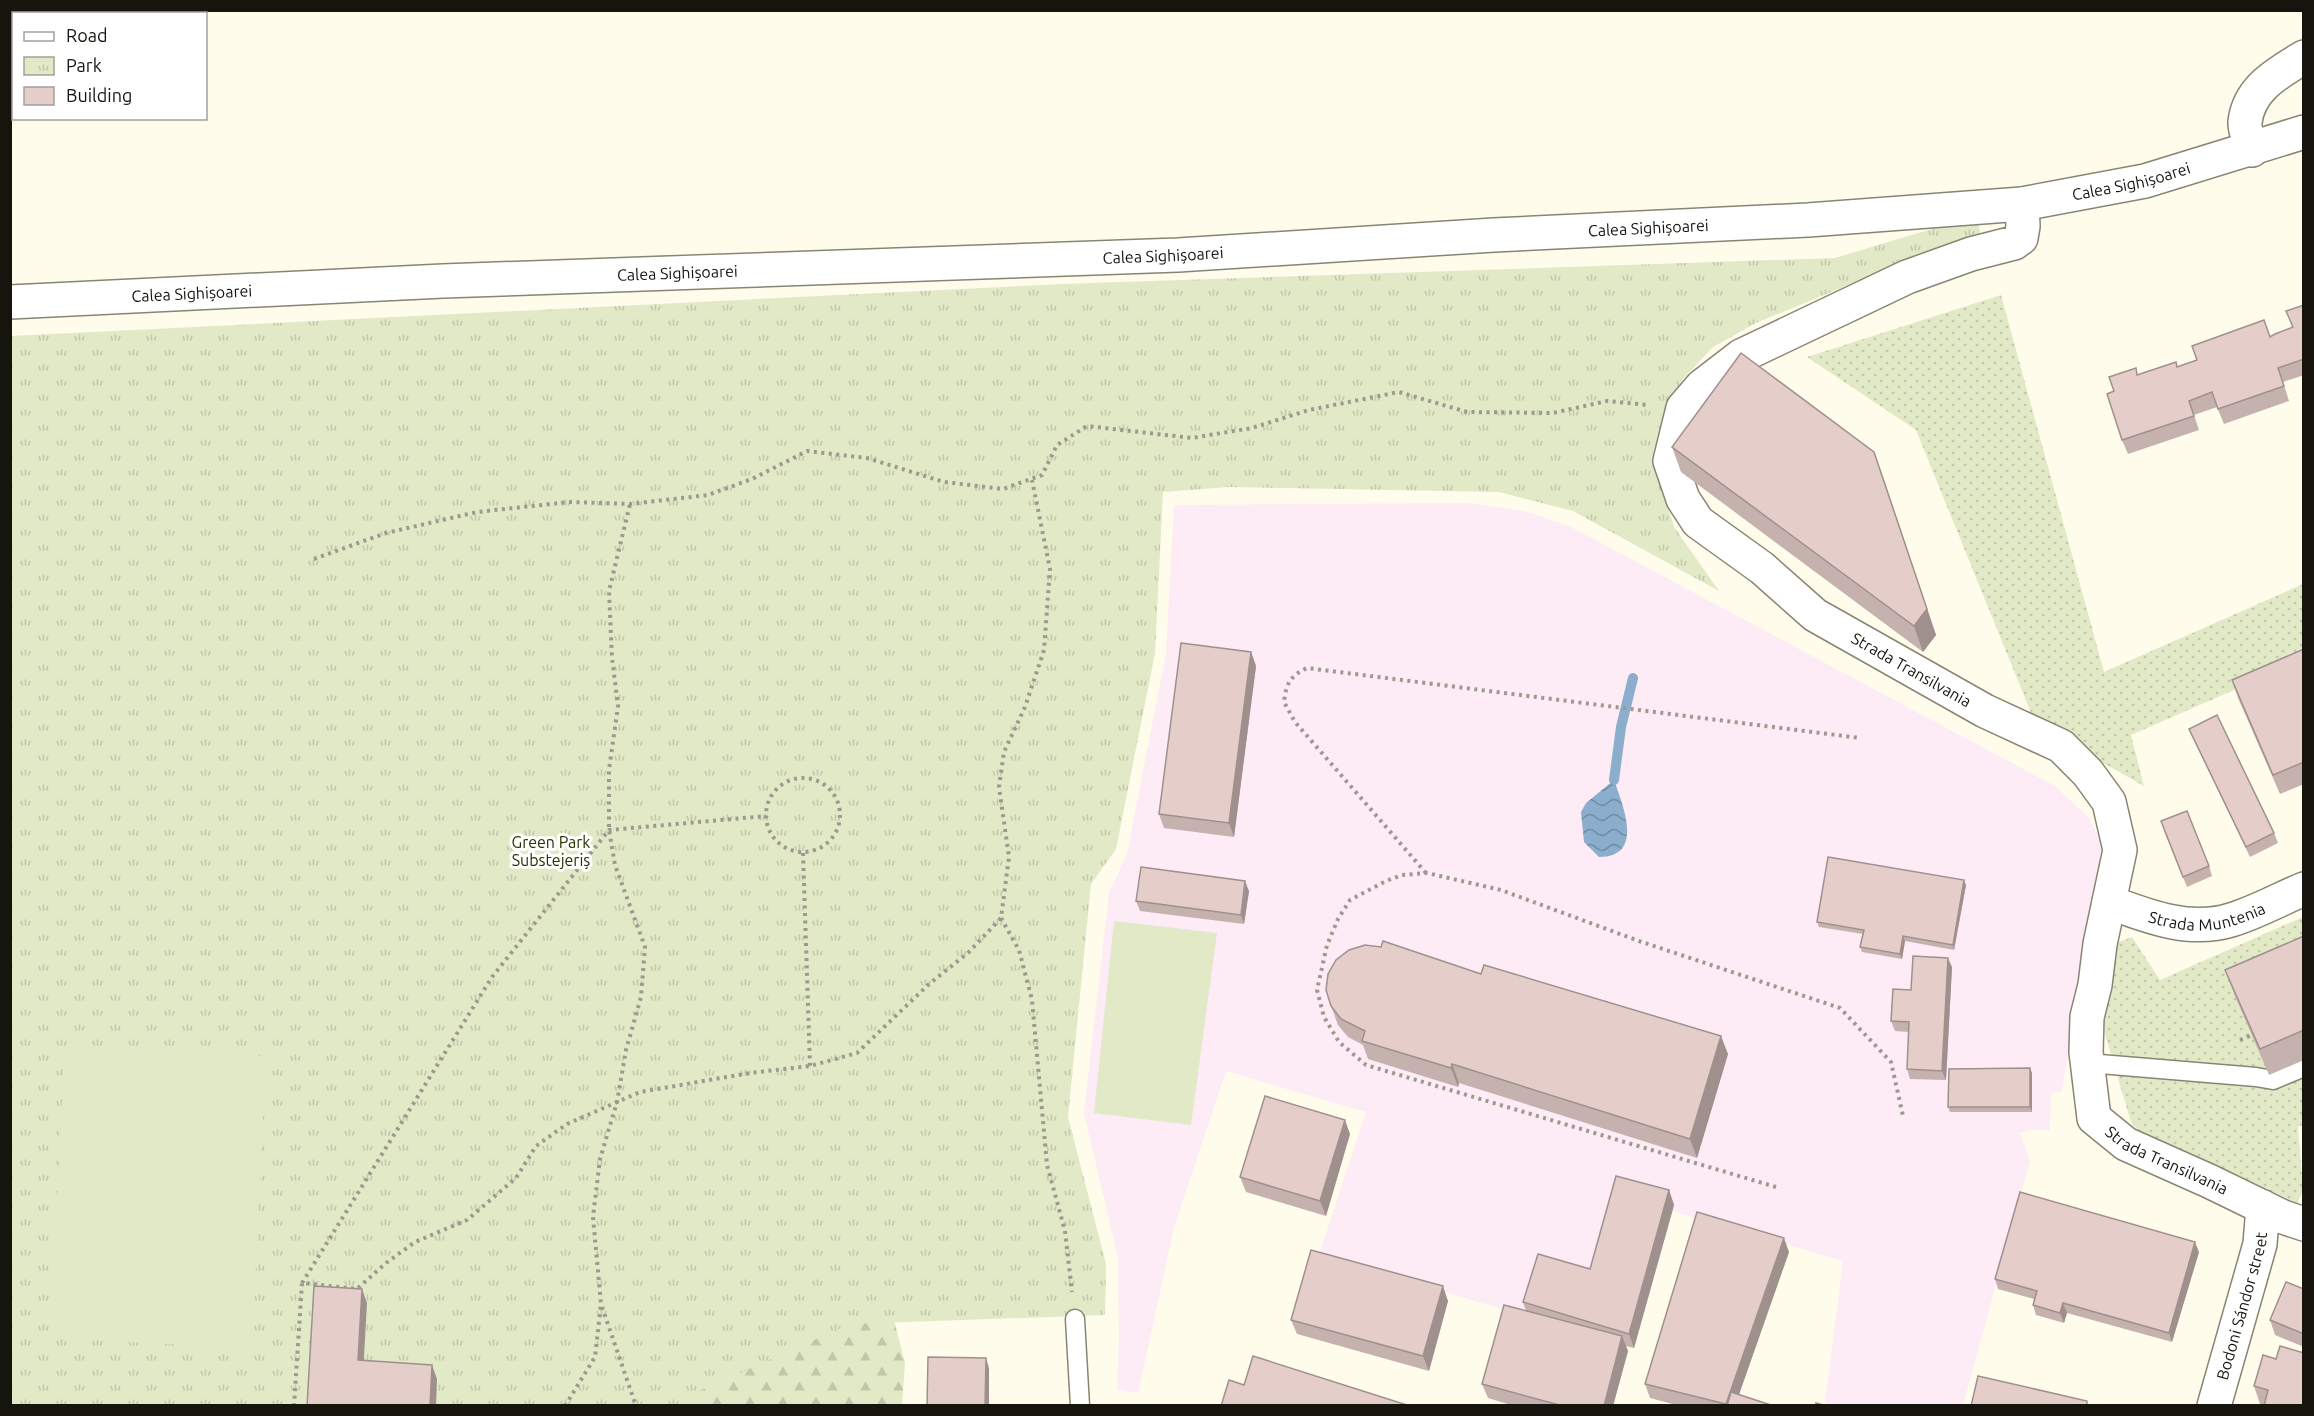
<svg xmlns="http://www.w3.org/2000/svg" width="2314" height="1416" font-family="Ubuntu,sans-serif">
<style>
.education{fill:#fdebf6}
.grass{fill:url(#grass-dots)}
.forest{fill:url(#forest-firs)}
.park{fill:url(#park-tufts)}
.pitch{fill:#e1e9c7}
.water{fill:url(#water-waves)}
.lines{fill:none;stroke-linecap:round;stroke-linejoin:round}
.stream{stroke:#8baecc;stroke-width:10}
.service-casing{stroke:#888573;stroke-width:21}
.minor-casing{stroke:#888573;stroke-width:36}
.secondary-casing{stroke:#888573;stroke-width:36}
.path{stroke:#9c9a8e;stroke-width:4;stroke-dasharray:3 4.5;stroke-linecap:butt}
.service{stroke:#fff;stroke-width:18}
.minor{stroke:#fff;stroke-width:33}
.secondary{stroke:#fff;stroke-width:33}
.wall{fill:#c5b1ae}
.shaded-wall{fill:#a0908d}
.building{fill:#e5ceca;stroke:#a0908d;stroke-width:1.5}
.labels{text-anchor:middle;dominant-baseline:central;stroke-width:6;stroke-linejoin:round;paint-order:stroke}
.street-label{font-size:16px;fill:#15140d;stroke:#fff}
.park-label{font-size:16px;fill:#2b3200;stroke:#fff}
</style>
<defs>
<pattern id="grass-dots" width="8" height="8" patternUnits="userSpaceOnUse" patternTransform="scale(1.5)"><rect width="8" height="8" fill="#e1e9c7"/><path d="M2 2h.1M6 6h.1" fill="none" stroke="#c0c7aa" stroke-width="1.8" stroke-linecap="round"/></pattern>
<pattern id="forest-firs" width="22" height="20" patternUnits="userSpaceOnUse" patternTransform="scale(1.5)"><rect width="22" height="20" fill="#e1e9c7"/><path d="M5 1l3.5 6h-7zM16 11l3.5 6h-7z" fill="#c0c7aa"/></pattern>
<pattern id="park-tufts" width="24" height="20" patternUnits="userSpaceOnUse" patternTransform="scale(1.5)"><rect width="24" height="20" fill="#e1e9c7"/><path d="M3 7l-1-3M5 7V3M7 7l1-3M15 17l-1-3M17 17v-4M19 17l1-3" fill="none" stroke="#c0c7aa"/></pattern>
<pattern id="water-waves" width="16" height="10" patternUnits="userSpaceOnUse" patternTransform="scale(1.5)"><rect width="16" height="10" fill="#8baecc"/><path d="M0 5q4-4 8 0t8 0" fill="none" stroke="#708ca4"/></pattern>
</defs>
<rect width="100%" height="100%" fill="#fffcec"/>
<path class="education" d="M1468,503l56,8 47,16 484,259 34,32 13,27 -40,246 -11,2 -1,37h-20l-10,3 10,28 -67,244 -121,1 -17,-3 18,-142 -170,-50 -39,137 -315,-93 47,-143 -140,-41 -52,156 -36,166 -21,-4 2,-51 -1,-80 -34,-145 25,-220 18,-39 39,-201 8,-148z"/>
<g class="grass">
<path d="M2001,295l103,377 199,-88v76l-172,75 13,51 -108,-61 -120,-295 -109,-73z"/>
<path d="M2303,917l1,207 -6,3 5,63 -7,16 -154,-72 -11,-12 -26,-88 -1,-34 10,-56 18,-7 28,43z"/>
</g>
<path class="forest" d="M873,1238l32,125 -3,42h-253z"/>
<path class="park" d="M1978,215l2,19 -57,20 -167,69 -43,24 -32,34 -9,26 -15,29 4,47 13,44 45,64 -146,-80 -74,-19 -270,-5 -66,5 -8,161 -39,196 -25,35 -23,233 38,147 -1,51 -255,9 -151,67 -6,14 -682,1v-1070l1051,-52 773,-26z"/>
<g class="pitch">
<path d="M1114,921l103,12 -26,192 -97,-12z"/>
<path d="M65,1046l201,10 -14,292 -202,-10z"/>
</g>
<path class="water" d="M1614,780c9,26 31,77 -15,77l-15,-15 -3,-30 5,-9z"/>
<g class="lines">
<path class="stream" d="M1614,780l7,-53 12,-49"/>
<defs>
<g id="service">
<path d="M2088,1063l168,14 17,3 31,-13"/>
<path d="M1075,1319l5,87"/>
</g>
<g id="minor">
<path d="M2252,150c-2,-8 -8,-20 -7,-28 4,-34 33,-49 59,-65"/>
<path id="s1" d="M2022,204l1,22 -2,12 -7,5 -43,11 -64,23 -166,79 -39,30 -19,22 -13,53 13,38 15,23 64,46 53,47 170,96 76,35 27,27 21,29 11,48 -20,94 -5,41 -8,32 -1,35 8,66 32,26 83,37 74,36 21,7"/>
<path id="s2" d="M2109,902c38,14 80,31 122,18 24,-7 49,-21 73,-31"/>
<path id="s3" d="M2214,1406l46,-162 3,-37"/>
</g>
<g id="secondary">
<path id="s4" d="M10,302l433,-21 735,-26 316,-20 314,-15 214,-16 123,-23 159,-49"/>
</g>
</defs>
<use href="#service" class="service-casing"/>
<use href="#minor" class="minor-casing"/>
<use href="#secondary" class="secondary-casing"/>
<g class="path">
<path d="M314,559l72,-26 91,-21 92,-10 61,2 78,-9 44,-16 55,-28 60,7 77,24 59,7 39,-14 15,-30 30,-19 105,12 60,-10 57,-18 90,-18 68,20 86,1 54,-12 42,4"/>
<circle cx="803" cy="815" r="37"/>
<path d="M803,853l7,213"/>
<path d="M1426,873l-131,-151 -11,-20c2,-18 6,-26 23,-34l553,70"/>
<path d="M1001,918l18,32 13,50 15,165 18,66 7,61"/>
<path d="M2240,1040l12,-5"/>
<path d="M1776,1187l-410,-122 -27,-23 -15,-25 -7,-27 10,-45 11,-26 12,-19 36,-19 16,-6 25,-2 74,17 138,51 201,67 51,54 12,54"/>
<path d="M302,1283l190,-306 117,-147 157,-14"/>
<path d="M602,1307l34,99"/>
<path d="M294,1406l8,-123 55,6 29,-26 29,-21 52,-22 49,-42 20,-32 31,-22 73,-32 110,-19 60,-7 47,-13 71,-68 41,-33 32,-34 8,-61 -10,-70 5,-35 21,-45 19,-57 6,-81 -18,-89"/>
<path d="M565,1406l30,-49 6,-53 -8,-87 7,-58 17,-57 9,-52 15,-53 4,-50 -30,-82 -6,-35v-60l9,-64 -6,-48 -3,-67 21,-87"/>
</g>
<use href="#service" class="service"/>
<use href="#minor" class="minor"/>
<use href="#secondary" class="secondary"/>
</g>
<g class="wall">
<path d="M2304,305v70l-21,7 6,19 -65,23 -7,-17 -23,8 5,15 -71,24 -6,-14 -8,-49 24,-16 40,-8 92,-31 23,-9z"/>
<path d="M1672,447l211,30 53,158 -13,17 -242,-180z"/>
<path d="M2304,649v135l-24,10 -42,-96 -6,-18z"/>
<path d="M1251,652l5,14 -22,171 -70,-9 -5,-14z"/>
<path d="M2189,729l85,104 4,10 -28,14 -57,-119z"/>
<path d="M2164,831l45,35 3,10 -25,11z"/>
<path d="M1966,885l-12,65 -49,-9 -3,18 -40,-7 -2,-5 3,-13 -44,-7 -2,-5z"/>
<path d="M1249,891l-5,33 -104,-13 -4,-10z"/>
<path d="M2304,936v124l-35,15 -34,-79 -10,-26z"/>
<path d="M1952,967l-6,113 -36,-1 -3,-10 2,-37 -14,-1 -4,-10 20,-31z"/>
<path d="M1331,1006l397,48 -31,104 -238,-75 -1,4 -90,-28 -5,-14 -15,-8 -10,-12z"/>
<path d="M2032,1073v39h-82l-2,-5z"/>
<path d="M1350,1134l-24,82 -80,-24 -6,-15z"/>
<path d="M1669,1190l5,15 -40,143 -8,-2 2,5 -15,55h-99l-26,-8 -6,-14 44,-73 -3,-9 67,-33z"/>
<path d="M1789,1252l-50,142 35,12h-94l-30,-8 -5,-14z"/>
<path d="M2199,1252l-27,90 -105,-29 -3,10 -28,-8 -3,-10 1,-6 -36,-10 -3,-10z"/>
<path d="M2304,1289v58l-29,-12 -5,-15z"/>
<path d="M1448,1301l-19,70 -132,-37 -6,-14z"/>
<path d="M2304,1353l-40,52 -4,-1 -6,-18 22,-27z"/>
</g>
<g class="shaded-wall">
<path d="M1874,452l62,183 -13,17 -9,-26z"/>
<path d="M1251,652l5,14 -22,171 -5,-14z"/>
<path d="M1964,880l2,5 -12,65 -1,-5z"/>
<path d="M1245,881l4,10 -5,33 -3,-9z"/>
<path d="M1903,936l2,5 -3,18 -2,-5z"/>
<path d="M1948,958l4,9 -6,113 -4,-9z"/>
<path d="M1721,1036l7,18 -31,104 -7,-19z"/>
<path d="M1452,1064l7,19 -1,4 -7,-19z"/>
<path d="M2030,1068l2,5v39l-2,-5z"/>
<path d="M1345,1120l5,14 -24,82 -6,-15z"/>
<path d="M1669,1190l5,15 -40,143 -5,-14z"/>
<path d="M1784,1238l5,14 -54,154h-8l-1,-2z"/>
<path d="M2195,1242l4,10 -27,90 -3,-9z"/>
<path d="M1443,1286l5,15 -19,70 -6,-15z"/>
<path d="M362,1289l5,14 -4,72 -5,-15z"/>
<path d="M2063,1303l4,10 -3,10 -4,-10z"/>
<path d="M1622,1336l6,15 -15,55h-9z"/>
<path d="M986,1358l3,10v38h-4z"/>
<path d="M432,1365l5,14 -1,27h-6z"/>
</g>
<g class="building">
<path d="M2304,305v54l-26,9 6,18 -66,23 -6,-17 -23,9 5,15 -72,24 -15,-46 7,-3 -5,-14 27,-9 1,7 39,-13 1,5 20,-7 -5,-14 72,-26 6,17 5,-3 18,-7 -7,-16z"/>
<path d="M1741,353l133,99 53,157 -13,17 -242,-179z"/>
<path d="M1181,643l70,9 -22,171 -70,-9z"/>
<path d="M2304,649v113l-31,13 -41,-95z"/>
<path d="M2217,715l57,118 -28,14 -57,-118z"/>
<path d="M2187,811l22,55 -26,11 -22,-56z"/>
<path d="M1828,857l136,23 -11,65 -50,-9 -3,18 -40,-7 4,-17 -47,-8z"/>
<path d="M1141,867l104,14 -4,34 -105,-14z"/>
<path d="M2304,936v94l-44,19 -35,-79z"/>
<path d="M1383,941l98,33 3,-9 237,71 -31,103 -238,-75 -1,4 -89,-27 3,-10 -24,-12 -10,-13 -5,-16 2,-16 8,-14 13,-10 16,-5 16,2z"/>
<path d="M1913,956l35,2 -6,113 -35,-2 2,-47 -18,-1 2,-32 18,1z"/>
<path d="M2030,1068v39h-82l1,-38z"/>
<path d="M1265,1096l80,24 -25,81 -80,-24z"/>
<path d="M1616,1176l53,14 -40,144 -106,-32 15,-48 52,15z"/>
<path d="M2020,1192l175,50 -26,91 -106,-30 -3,10 -27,-8 4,-14 -42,-12z"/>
<path d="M1697,1212l87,26 -58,166 -81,-20z"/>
<path d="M1311,1250l132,36 -20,70 -132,-36z"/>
<path d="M2286,1282l18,7v45l-34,-14z"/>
<path d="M314,1286l48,3 -4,71 74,5 -2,41h-123z"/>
<path d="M1504,1305l118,31 -18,70h-41l-81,-22z"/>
<path d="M2280,1346l24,7v53h-40l4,-16 -14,-4 9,-31 13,4z"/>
<path d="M1253,1356l157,50h-189l8,-26 15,5z"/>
<path d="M928,1357l58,1 -1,48h-58z"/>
<path d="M1978,1376l109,25v5h-116z"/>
<path d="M1731,1392l43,14h-47z"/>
<path d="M1816,1403l11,3h-11z"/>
</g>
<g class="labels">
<g class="street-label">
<text stroke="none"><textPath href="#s4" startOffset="2126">Calea Sighișoarei</textPath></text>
<text stroke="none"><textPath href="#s4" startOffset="1640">Calea Sighișoarei</textPath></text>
<text stroke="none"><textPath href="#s4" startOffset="1154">Calea Sighișoarei</textPath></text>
<text stroke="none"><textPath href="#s4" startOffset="668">Calea Sighișoarei</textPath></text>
<text stroke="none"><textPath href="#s4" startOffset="182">Calea Sighișoarei</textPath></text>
<text stroke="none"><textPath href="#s1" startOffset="800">Strada Transilvania</textPath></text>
<text stroke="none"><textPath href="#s2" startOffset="102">Strada Muntenia</textPath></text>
<text stroke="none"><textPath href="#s1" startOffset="1448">Strada Transilvania</textPath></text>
<text stroke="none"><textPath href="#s3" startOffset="104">Bodoni Sándor street</textPath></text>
</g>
<g class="park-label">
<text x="551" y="842">Green Park<tspan x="551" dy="18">Substejeriș</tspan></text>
</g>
</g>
<rect width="2314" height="1416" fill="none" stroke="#15140d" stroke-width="24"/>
<rect x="12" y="12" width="195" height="108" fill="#ffffff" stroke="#a1a19e" stroke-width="1.5"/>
<rect x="24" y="32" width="30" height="9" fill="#ffffff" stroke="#a1a19e" stroke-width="1.5"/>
<text x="66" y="42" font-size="18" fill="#15140d">Road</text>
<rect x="24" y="57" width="30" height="18" fill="url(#park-tufts)" stroke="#a1a19e" stroke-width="1.5"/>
<text x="66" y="72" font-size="18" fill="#15140d">Park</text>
<rect x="24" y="87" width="30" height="18" fill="#e5ceca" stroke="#a1a19e" stroke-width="1.5"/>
<text x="66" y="102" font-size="18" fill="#15140d">Building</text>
</svg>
